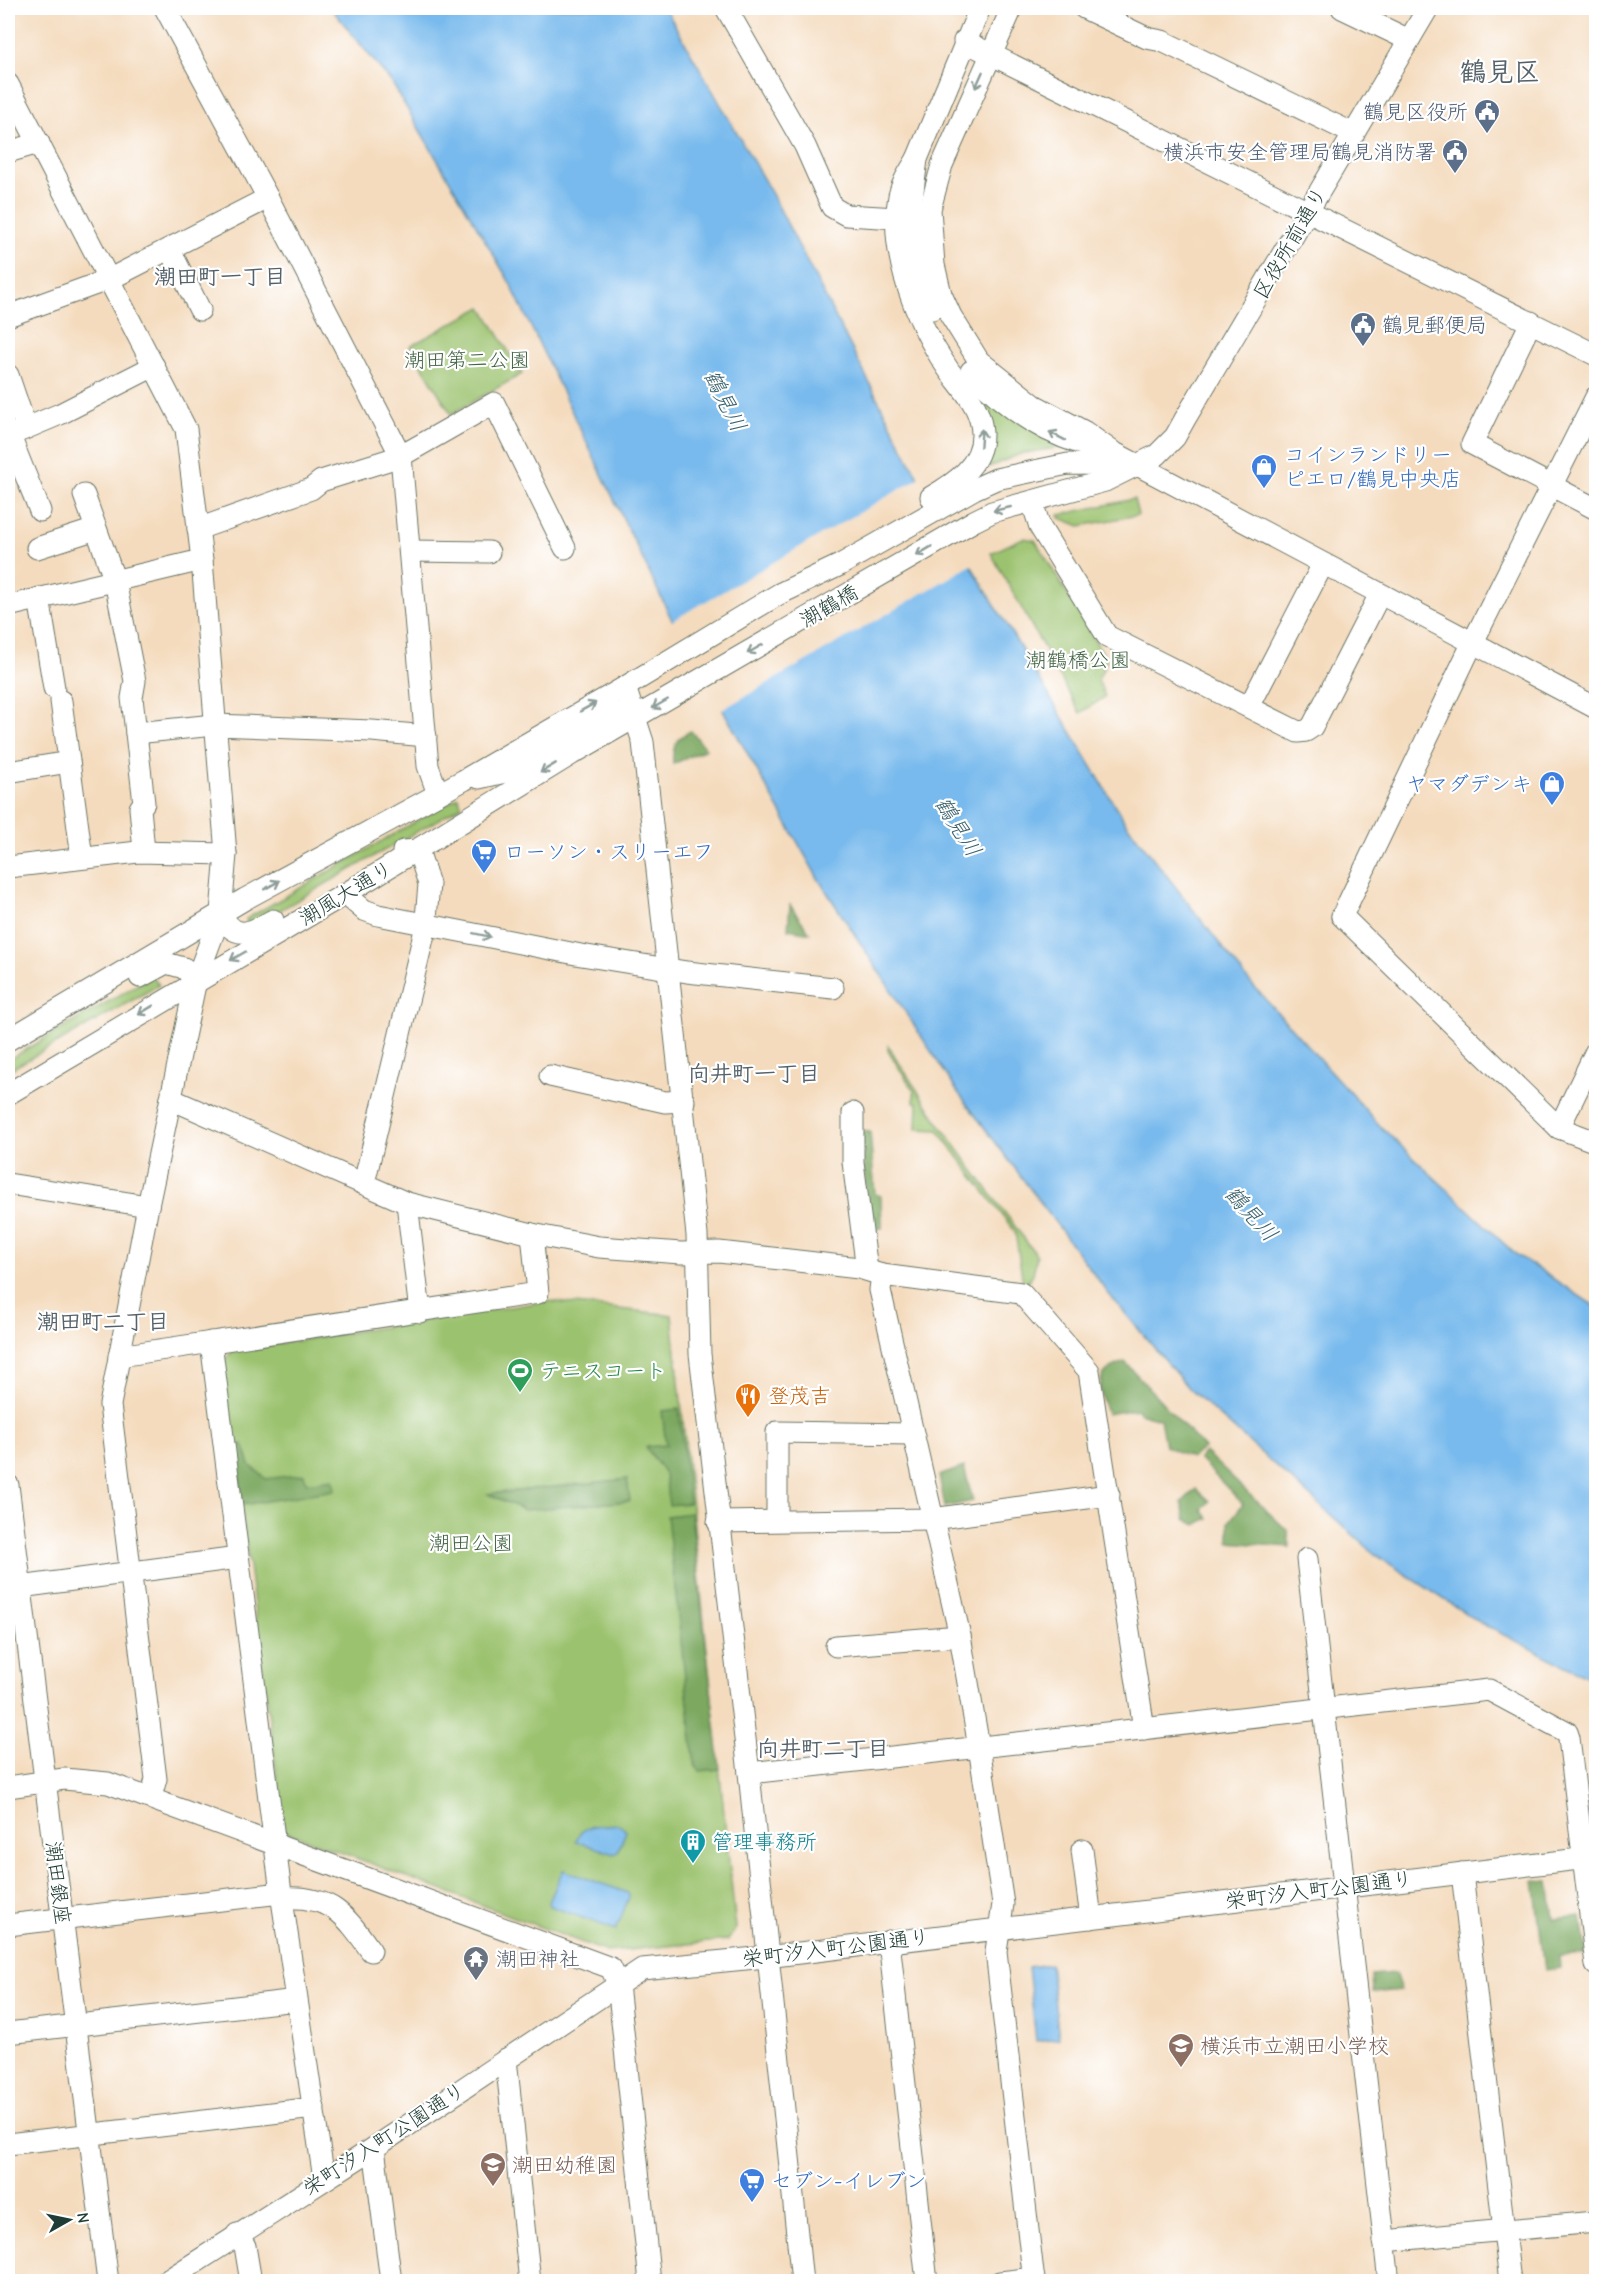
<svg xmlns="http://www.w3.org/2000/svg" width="1604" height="2289" font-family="'Comic Neue','Klee One',sans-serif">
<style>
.green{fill:#9bc26e;stroke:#5d8051;stroke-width:1.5}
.forest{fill:#7ca861;stroke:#4e724a;stroke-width:1.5}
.water{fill:#78baed;stroke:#4c7c90;stroke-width:1.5}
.pier{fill:#f4dbbe}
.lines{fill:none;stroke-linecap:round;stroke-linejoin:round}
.minor-casing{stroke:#6a7464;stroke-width:23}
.minor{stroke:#fff;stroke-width:21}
.oneway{stroke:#8f9e9a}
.labels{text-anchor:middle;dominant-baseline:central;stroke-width:4.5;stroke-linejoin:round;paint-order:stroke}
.service-label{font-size:21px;fill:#4e5e75;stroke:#fff;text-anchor:end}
.street-label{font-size:21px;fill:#1f3d34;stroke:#fff}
.park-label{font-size:21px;fill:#446545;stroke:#fff}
.shop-label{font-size:21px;fill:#366cbe;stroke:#fff;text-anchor:start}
.leisure-label{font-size:21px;fill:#27864d;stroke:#fff;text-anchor:start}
.food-label{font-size:21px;fill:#c56008;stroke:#fff;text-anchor:start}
.culture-label{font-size:21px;fill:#0d838f;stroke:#fff;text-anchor:start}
.worship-label{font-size:21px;fill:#5b616d;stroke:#fff;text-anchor:start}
.education-label{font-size:21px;fill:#785e54;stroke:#fff;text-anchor:start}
.neighbourhood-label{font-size:22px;font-weight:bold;fill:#56626a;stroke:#fff}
.water-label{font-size:22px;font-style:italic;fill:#3a626c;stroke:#fff}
.district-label{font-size:27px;font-weight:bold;fill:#56626a;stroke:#fff}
</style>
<rect width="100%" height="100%" fill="#fff"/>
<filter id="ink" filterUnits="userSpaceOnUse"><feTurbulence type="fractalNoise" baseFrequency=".0167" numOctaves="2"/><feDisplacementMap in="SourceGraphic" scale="12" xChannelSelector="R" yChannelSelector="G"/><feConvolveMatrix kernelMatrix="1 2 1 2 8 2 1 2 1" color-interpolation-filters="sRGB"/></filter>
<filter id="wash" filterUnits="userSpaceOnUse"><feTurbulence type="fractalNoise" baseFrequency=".008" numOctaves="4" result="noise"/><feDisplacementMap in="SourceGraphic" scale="24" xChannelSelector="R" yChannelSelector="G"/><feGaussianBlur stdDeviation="1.35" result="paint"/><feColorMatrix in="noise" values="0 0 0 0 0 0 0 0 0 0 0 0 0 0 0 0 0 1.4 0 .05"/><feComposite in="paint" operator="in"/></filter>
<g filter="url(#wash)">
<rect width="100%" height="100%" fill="#f4dbbe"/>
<g class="green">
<path d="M482,307l40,67 -71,40 -41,-68z"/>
<path d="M978,392l83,55 -41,7 -31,13 -3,-4c5,-27 7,-47 -8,-71z"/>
<path d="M1134,499l4,16 -58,11 -20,-8 -1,-3z"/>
<path d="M1023,538l12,2 72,120 -9,20 7,17 -25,16 -89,-160z"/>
<path d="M458,797l4,9 -213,122 -3,-9z"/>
<path d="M152,976l7,9 -151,86v-11z"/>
<path d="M888,1046l52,79 97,131 -4,18 -7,10 -3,-1 -8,-51 -77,-102 -21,-1 1,-26 -4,-1v-11l-26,-40z"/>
<path d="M548,1301l124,14 64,613 -8,12 -121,12 -323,-121 -62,-469 11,-11z"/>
</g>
<g class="forest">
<path d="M691,731l15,18 -33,15c-1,-17 2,-26 18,-33z"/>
<path d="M790,905l20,28 -22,-4z"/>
<path d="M861,1131l9,1 5,62 6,2 1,32 -13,2z"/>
<path d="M1125,1362l79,86 -13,10 -26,-12 -5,-27 -21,-6 -2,-4 -30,5c-8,-26 -14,-43 18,-52z"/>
<path d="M679,1409l10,94 -20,2 -4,-31 -19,-27 20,-2 -4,-34z"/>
<path d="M243,1444l7,21 16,14 38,-5 2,9 27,-4 2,11 -92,15 -8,-60z"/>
<path d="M1205,1452l83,79 1,16 -60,-5v-20l14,-18 -44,-45z"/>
<path d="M964,1467l9,34 -28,6 -6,-31z"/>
<path d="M627,1479l3,22 -106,9 -36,-16z"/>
<path d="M1196,1489l13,12 -7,9 6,8 -12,7 -11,-6 -3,-17z"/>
<path d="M691,1513l29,256 -20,2 -5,-5 -28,-250z"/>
<path d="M1534,1881l15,1 5,37 27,-3 5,38 -27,2 1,12 -15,2z"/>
<path d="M1395,1973l6,17 -28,3 -1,-18z"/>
</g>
<g class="water">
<path d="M331,8h334l107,186 146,283 207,345 122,157 134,148 133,126 82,54v374l-114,-57 -106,-69 -187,-166 -81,-96 -151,-202 -138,-211 -148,-262 -162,-337 -117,-198z"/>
<path d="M619,1824l7,7 -8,21 -4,2 -38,-13c5,-19 27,-15 43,-17z"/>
<path d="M563,1870l65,23 1,4 -13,33 -66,-24 -1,-4z"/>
<path d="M1050,1964l9,74 -23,3 -8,-74z"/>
</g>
<path class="pier" d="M921,477l52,87 -253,147 -50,-89z"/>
</g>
<g filter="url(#ink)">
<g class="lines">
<defs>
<g id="minor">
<path d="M165,8l103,190 133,258 27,310 10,28"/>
<path d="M726,8l79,138 27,61 14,8 51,3"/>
<path d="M1012,8l-70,157 -12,44 4,56 7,29 10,22 28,45 55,44 51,27 28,20 483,256"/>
<path d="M1084,8l63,30 15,3 192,93"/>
<path d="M1342,8l67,32"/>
<path d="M964,41l632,314"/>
<path d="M8,84l178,345 16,131 24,294 -5,59 -25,67 -48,226 -38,199 46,374 -5,18"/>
<path d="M8,152l31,-9"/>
<path d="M917,159c-7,12 -15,23 -18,37 -11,56 18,128 49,173 15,21 33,37 34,64 1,32 -27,50 -51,64"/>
<path d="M170,250l30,60"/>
<path d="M932,309l-10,-28 -8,-42 -2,-40 5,-40 63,-151"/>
<path d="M8,316l102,-37 158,-81"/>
<path d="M1531,322l-59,122 124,65"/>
<path d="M971,371c38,40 75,65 129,78"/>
<path d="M8,375l18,53"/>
<path d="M1596,397l-124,247 -130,272 217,212 37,14"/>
<path d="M10,435c9,26 20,50 30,76"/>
<path d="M8,436l52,-22 94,-48"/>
<path d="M84,495l31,86 20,100 -3,17 12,105 -4,5 4,43"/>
<path d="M1032,502l8,25 67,109 191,96 8,-1 6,-4 68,-133"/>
<path d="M198,529l113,-40 10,-8 80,-25 93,-53 71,145"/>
<path d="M37,548l59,-19"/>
<path d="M410,551l79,1"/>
<path d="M39,598l15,90"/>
<path d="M8,606l194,-46"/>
<path d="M625,687l18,55 54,493 3,119 49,419 53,509"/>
<path d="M61,701l21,157"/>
<path d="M1249,707l74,-143"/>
<path d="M136,733l78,-8 158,6 54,5"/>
<path d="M8,772l61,-10"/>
<path d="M479,778l36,-8 98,-56 7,-1 15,5"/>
<path d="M8,867l130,-15 88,2"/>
<path d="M345,894l19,16 14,5 203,40 106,17 146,16"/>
<path d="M221,913c13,30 31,19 52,7"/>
<path d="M140,977l26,-14 18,5 12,12"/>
<path d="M8,1040l237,-141 219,-119 161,-93 154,-93 61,-29 134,-76 22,-10 72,-15 66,1"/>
<path d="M550,1076l115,26 19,-1"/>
<path d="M8,1094l337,-200 227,-140 402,-233 18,-9 113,-31 52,-26 18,-18 10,-18 243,-411"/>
<path d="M171,1099l236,104 125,31 67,13 82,6 38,-1 140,16 23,7 139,18 68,78 55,358"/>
<path d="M853,1113v49l14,108"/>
<path d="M1559,1128l37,-77"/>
<path d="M364,1183l61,-253 4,-46 -11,-34 -15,1"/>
<path d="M8,1184l140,22"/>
<path d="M407,1203l13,109"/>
<path d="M882,1275l-2,15 80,346 19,111 24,157 -7,47 38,331"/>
<path d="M211,1342l70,551 43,286"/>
<path d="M119,1356l419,-63 -6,-59"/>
<path d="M8,1485l100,797"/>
<path d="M777,1520v-88l135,2"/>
<path d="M718,1522l214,-3 177,-24"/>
<path d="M1307,1559l82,723"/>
<path d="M20,1587l218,-29"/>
<path d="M836,1646l124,-10"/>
<path d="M749,1773l740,-83 78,42 2,6 27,227"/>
<path d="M8,1787l56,-8 44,4 503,185 7,16 32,298"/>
<path d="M1082,1850l9,68"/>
<path d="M1462,1873l48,409"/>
<path d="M282,1898c49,-3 63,16 89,53"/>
<path d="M8,1925l273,-32"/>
<path d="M889,1941l38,341"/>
<path d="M8,2033l289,-33"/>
<path d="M506,2059l24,223"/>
<path d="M8,2144l306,-36"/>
<path d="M374,2148l17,134"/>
<path d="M237,2234l8,12 6,36"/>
<path d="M1384,2241l212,-19"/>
<path d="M165,2282l209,-134 268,-179 124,-12 830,-100"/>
<path d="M1000,2282l34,-4"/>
</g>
</defs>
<use href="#minor" class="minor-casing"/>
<use href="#minor" class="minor"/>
</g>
<defs><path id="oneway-shaft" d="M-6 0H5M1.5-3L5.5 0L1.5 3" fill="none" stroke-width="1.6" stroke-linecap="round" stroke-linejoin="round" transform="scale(1.5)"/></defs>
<g class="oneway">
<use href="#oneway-shaft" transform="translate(979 80) rotate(114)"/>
<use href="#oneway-shaft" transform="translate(1057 436) rotate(-153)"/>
<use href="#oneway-shaft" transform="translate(981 438) rotate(-86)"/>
<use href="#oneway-shaft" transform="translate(1002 509) rotate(167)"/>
<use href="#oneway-shaft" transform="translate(924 551) rotate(149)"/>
<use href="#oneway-shaft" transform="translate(755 649) rotate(150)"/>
<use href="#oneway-shaft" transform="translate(660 704) rotate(150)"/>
<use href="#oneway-shaft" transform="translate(588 707) rotate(-29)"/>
<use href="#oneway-shaft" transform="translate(548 768) rotate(149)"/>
<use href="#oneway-shaft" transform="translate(272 885) rotate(-29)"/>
<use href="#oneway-shaft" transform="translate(482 935) rotate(12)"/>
<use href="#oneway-shaft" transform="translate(238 956) rotate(150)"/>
<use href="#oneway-shaft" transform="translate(146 1010) rotate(149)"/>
</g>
</g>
<defs>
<symbol id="civic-pin" viewBox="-11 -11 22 30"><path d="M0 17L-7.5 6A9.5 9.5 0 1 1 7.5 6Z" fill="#5c6f8a" stroke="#fff"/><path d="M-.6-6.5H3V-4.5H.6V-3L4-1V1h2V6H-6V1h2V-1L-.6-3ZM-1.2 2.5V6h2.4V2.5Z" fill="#fff"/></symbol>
<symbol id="shop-pin" viewBox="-11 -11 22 30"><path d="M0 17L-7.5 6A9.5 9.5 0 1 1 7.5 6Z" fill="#3f7fe0" stroke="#fff"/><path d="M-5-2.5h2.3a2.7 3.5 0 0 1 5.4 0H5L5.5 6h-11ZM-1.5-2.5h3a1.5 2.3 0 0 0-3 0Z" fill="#fff"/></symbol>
<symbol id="supermarket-pin" viewBox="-11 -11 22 30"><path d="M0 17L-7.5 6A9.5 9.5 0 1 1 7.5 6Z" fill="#3f7fe0" stroke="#fff"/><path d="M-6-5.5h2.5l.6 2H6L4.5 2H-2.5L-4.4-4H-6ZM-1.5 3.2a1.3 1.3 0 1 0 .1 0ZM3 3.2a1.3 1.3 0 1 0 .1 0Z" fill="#fff"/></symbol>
<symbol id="stadium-pin" viewBox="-11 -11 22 30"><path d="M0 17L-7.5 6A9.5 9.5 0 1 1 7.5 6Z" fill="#2e9e5b" stroke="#fff"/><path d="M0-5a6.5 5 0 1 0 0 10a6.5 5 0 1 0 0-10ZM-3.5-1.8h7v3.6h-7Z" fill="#fff"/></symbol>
<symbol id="restaurant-pin" viewBox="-11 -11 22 30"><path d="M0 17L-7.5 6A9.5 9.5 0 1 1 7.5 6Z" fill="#e8710a" stroke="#fff"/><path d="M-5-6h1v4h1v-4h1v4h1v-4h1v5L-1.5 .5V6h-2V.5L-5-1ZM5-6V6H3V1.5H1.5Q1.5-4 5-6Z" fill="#fff"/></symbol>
<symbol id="building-pin" viewBox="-11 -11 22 30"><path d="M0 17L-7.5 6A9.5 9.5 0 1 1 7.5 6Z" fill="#0f9aa8" stroke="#fff"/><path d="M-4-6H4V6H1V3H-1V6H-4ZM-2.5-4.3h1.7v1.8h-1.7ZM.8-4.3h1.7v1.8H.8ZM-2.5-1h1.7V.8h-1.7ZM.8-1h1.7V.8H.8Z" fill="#fff"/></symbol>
<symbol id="temple-pin" viewBox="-11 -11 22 30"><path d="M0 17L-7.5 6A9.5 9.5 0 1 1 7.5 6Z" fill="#6b7280" stroke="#fff"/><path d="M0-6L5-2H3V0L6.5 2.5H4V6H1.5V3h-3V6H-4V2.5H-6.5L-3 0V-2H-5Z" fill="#fff"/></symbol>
<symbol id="school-pin" viewBox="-11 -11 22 30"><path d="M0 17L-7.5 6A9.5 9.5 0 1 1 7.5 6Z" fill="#8d6e63" stroke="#fff"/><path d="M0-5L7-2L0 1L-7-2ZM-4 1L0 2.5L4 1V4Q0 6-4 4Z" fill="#fff"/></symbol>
</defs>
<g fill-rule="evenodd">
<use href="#civic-pin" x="1472" y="97" width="30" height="40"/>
<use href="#civic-pin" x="1440" y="137" width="30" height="40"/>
<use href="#civic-pin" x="1348" y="310" width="30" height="40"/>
<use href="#shop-pin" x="1249" y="452" width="30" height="40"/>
<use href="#shop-pin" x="1537" y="769" width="30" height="40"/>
<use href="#supermarket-pin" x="469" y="837" width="30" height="40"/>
<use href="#stadium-pin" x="505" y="1356" width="30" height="40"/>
<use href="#restaurant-pin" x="733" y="1381" width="30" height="40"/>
<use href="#building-pin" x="678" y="1827" width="30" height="40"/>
<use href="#temple-pin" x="461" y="1944" width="30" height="40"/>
<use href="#school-pin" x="1166" y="2031" width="30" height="40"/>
<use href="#school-pin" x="478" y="2150" width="30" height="40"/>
<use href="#supermarket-pin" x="737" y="2166" width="30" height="40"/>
</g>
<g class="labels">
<g class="service-label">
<text x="1468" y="112">鶴見区役所</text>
<text x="1436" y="152">横浜市安全管理局鶴見消防署</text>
<text x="1382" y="325" text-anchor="start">鶴見郵便局</text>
</g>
<g class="street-label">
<text transform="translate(1290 243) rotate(-60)">区役所前通り</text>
<text transform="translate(829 606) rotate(-30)">潮鶴橋</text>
<text transform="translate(346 893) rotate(-31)">潮風大通り</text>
<text transform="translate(58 1883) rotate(83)">潮田銀座</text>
<text transform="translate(1319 1890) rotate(-7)">栄町汐入町公園通り</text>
<text transform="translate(836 1948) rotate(-7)">栄町汐入町公園通り</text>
<text transform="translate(384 2139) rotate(-33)">栄町汐入町公園通り</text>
</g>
<g class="park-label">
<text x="467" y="360">潮田第二公園</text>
<text x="1078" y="660">潮鶴橋公園</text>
<text x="471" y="1543">潮田公園</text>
</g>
<g class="shop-label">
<text x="1284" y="455">コインランドリー<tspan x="1284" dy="24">ピエロ/鶴見中央店</tspan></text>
<text x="1532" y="784" text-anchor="end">ヤマダデンキ</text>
<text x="504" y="852">ローソン・スリーエフ</text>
<text x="771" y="2181">セブン-イレブン</text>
</g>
<g class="leisure-label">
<text x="540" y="1371">テニスコート</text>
</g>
<g class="food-label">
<text x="768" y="1396">登茂吉</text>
</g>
<g class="culture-label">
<text x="712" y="1842">管理事務所</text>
</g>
<g class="worship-label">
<text x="496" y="1959">潮田神社</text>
</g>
<g class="education-label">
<text x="1200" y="2046">横浜市立潮田小学校</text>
<text x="512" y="2165">潮田幼稚園</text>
</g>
<g class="neighbourhood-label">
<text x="220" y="277">潮田町一丁目</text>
<text x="754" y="1074">向井町一丁目</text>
<text x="103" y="1322">潮田町二丁目</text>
<text x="823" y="1749">向井町二丁目</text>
</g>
<g class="water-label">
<text transform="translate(725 401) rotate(63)">鶴見川</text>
<text transform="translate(958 827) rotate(58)">鶴見川</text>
<text transform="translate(1251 1214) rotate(48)">鶴見川</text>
</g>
<g class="district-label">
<text x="1500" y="72">鶴見区</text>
</g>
</g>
<rect width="1604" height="2289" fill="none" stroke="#fff" stroke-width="30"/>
<g transform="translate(69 2220) rotate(81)" stroke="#ffffff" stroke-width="4.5" paint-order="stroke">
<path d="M0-4.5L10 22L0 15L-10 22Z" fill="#1f3d34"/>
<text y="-9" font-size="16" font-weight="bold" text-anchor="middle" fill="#1f3d34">N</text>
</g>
</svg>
